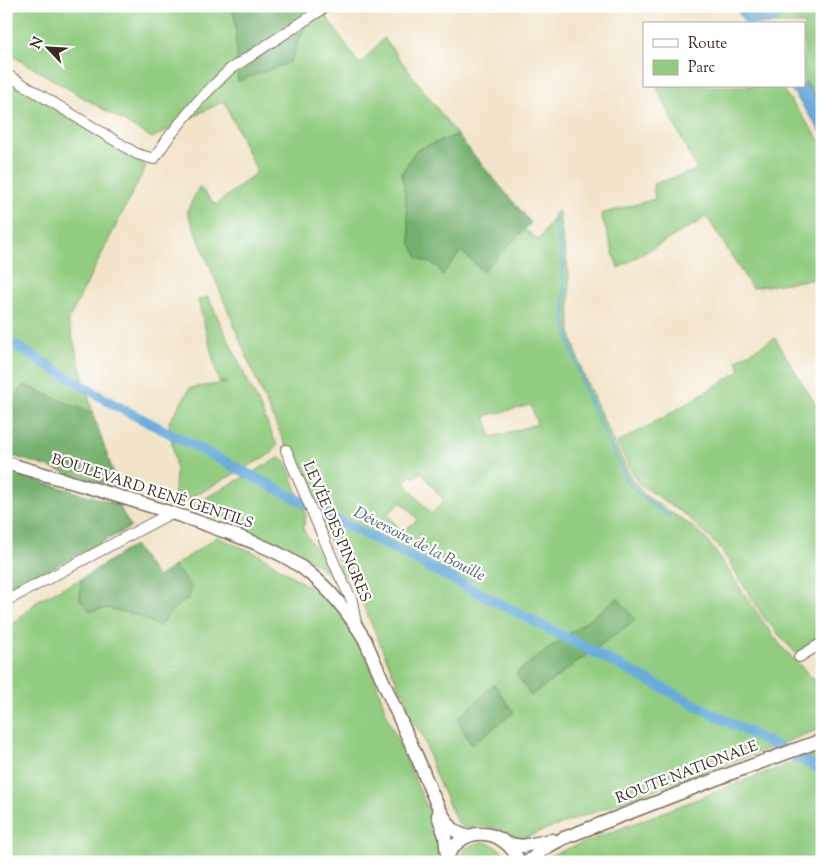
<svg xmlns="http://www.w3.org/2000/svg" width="828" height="868" font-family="'Sorts Mill Goudy',serif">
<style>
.green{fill:#91cc80;stroke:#667b4f;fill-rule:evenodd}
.forest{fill:#74b06e;stroke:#586d46}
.water{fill:#69abdd;stroke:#526a7e}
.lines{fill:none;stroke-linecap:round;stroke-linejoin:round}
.stream{stroke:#69abdd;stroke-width:2.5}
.canal{stroke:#69abdd;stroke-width:10}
.minor-casing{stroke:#7b6b5a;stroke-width:12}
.major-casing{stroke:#7b6b5a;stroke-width:15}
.minor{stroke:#fff;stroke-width:10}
.major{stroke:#fff;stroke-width:12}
.labels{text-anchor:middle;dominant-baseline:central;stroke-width:4.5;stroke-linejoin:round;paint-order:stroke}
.street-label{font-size:15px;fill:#3b2a1e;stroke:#fff}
.water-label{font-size:16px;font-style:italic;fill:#4d5e6a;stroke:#fff}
</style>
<rect width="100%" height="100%" fill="#fff"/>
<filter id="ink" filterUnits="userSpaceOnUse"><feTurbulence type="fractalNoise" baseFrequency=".02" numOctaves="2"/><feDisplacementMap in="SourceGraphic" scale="10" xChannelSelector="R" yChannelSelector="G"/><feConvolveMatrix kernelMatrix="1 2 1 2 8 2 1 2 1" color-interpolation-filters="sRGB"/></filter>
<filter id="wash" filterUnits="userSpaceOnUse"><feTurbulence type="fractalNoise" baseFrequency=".0096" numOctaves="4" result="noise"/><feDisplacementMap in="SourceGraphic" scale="20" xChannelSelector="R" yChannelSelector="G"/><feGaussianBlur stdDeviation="1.12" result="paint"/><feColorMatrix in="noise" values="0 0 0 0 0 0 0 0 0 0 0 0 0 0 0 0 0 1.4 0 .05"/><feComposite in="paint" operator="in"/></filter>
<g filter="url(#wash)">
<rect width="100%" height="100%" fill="#f2e4c9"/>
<g class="green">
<path d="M6,6h225l4,11 3,64 52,-19 23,-56h6l41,59 24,-27 73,97 -41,15 -14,23 9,71 7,13 21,10 3,7 19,-23 22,20 41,-42 15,11 19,-30 11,66 1,56 13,42 19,43 29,61 13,17 48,31 12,11 9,11 49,72 19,26 41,42v40l-52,20 -247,90 -8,1 -19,-10 -14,-3 -17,2 -5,-2 -4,-6 -21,-46 -13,-40 -10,-13 -9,-24 2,-1 -1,-5 -3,1 -43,-99 -12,-18 -12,3 2,3 -21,-18 -42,-23 -84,-33 90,-49 7,4 20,53 -3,14 26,41 11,-6 -77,-168 -76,-185 12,-24 17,18 41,-33 -33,-71 -72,37 -146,-86zM531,405l6,19 -45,13 -7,-21zM421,472l23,29 -13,13 -27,-32 7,-7 3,3zM402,502l16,18 -16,12 -15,-18zM618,599l-87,96 -15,-22z"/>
<path d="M790,6h32v102l-18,-28v-56h-32l19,-14z"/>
<path d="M6,79l9,4 131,83 -78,155 25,93 -69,-29 -18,24z"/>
<path d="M656,86h124l42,57v135l-70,10 -45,-71 -89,51 -17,-54 54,-15 -2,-15 44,-14z"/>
<path d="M208,297l50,106 19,42 -5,8 -89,49 -9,-2 2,-29 -7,-49 21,-34 37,-5 -8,-1 -21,-82z"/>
<path d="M775,338l47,77v228l-23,14 -35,-39 -42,-67 -35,-35 -49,-33 -21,-40 49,-27 74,-45 -3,-11z"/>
<path d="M217,537l43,18 61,40 17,15 31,52 20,59 50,113c1,9 2,19 -4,28h-429v-232l34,-31 41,-20 -1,20 10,12 17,-3 30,7 22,11 13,-16 16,-11 4,-11 -18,-22z"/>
<path d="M822,751v111h-280l7,-6z"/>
<path d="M482,842c13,2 21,7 27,20h-54c5,-12 14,-17 27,-20z"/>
</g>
<g class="forest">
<path d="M231,6h82l-23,56 -52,19 -3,-64z"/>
<path d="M457,135l74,88 -48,48 -22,-20 -19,24 -4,-8 -20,-9 -7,-14 -9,-71 14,-23z"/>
<path d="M24,385l69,29 26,75 -113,-35v-45z"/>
<path d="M6,472l112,32 13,23 -125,65z"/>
<path d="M134,545l23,32 17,-11 18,22 -4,11 -16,11 -13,16 -22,-11 -30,-7 -17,3 -10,-12 1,-20z"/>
<path d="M618,598l17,22 -104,76 -15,-23z"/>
<path d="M494,684l20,29 -43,32 -13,-26z"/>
</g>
<g class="water">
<path d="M734,6h22l8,12 17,-12h9l2,4 -20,14h-26z"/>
<path d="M804,80l18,28v26l-33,-48h15z"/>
</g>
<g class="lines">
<path class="stream" d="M554,215l9,50 2,59 8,31 17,47 18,39 15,30 3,9 15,16 28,20"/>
<path class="canal" d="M6,340l107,64 709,366"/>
</g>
</g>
<g filter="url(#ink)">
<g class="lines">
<defs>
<g id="minor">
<path d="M6,74l131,80 17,5 14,-21 31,-38 30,-30 98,-64"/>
<path d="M286,450l52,122 14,29 4,23"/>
<path d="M6,601l165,-88"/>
<path d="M799,657l23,-14"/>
</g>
<g id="major">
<path d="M6,463c68,20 137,39 204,63 34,13 71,24 99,47 23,18 41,42 56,67 17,39 34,78 52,117 9,21 20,53 34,70 5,5 9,8 16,9"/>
<path d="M438,815l7,21 2,19"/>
<path d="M508,844l15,2 29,-6"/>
<path d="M445,862c13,-38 60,-37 74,0"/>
<path d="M528,862l17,-14 19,-10 173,-67 85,-31"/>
</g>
</defs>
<use href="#minor" class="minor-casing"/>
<use href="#major" class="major-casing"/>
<use href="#minor" class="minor"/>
<use href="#major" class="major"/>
</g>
</g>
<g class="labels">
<g class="street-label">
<text transform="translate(152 492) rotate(18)">BOULEVARD RENÉ GENTILS</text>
<text transform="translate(336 532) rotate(67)">LEVÉE DES PINGRES</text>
<text transform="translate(687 773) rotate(-21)">ROUTE NATIONALE</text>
</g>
<g class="water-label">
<text transform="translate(419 545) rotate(27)">Déversoire de la Bouille</text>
</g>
</g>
<rect width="828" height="868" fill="none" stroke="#fff" stroke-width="25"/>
<rect x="643" y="22" width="162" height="65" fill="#ffffff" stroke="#b1aaa5"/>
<rect x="653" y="39" width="25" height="8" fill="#ffffff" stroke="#b1aaa5"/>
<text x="688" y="48" font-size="15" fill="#3b2a1e">Route</text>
<rect x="653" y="60" width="25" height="15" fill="#91cc80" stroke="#b1aaa5"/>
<text x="688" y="72" font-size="15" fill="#3b2a1e">Parc</text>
<g transform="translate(48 48) rotate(295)" stroke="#ffffff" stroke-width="4" paint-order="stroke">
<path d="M0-4L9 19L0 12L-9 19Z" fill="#3b2a1e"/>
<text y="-8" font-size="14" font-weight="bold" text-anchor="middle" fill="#3b2a1e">N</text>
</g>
</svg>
